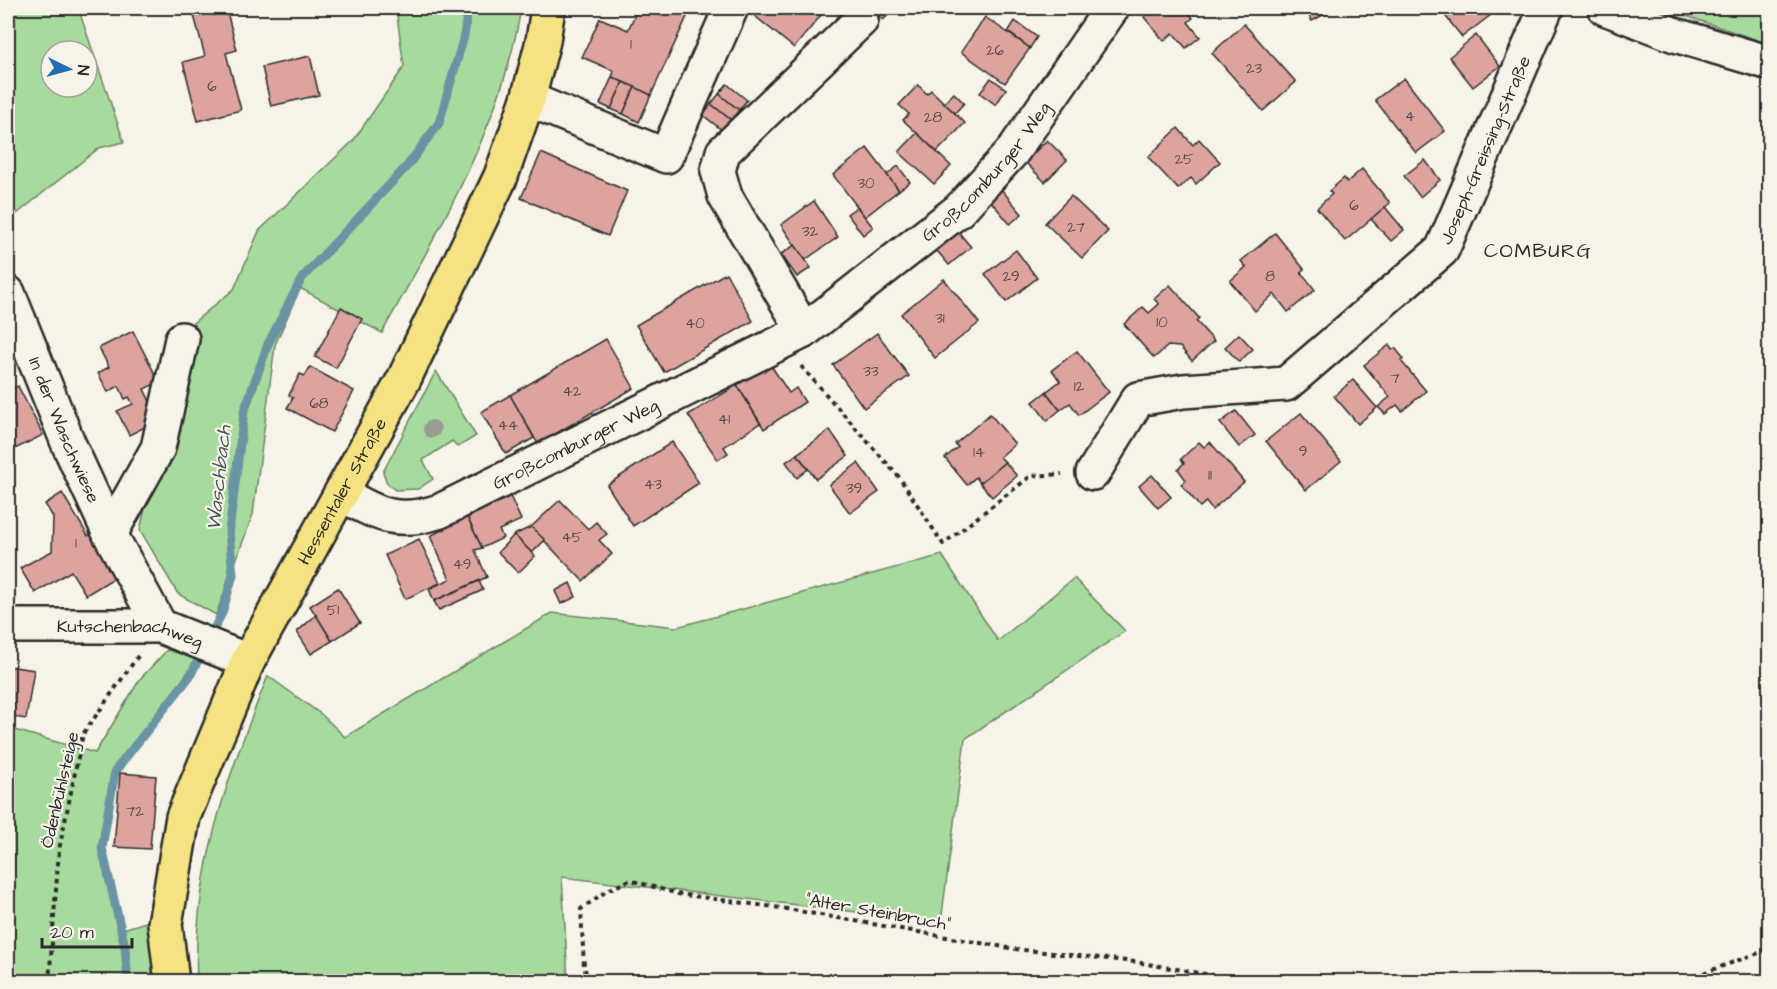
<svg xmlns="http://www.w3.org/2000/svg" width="1777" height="989" font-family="'Architects Daughter',sans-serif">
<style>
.green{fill:#a7db9d;stroke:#698364;stroke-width:1.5;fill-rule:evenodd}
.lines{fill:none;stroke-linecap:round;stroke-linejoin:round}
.stream{stroke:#6994a4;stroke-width:9}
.building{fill:#dda39f;stroke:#2b2b2b;stroke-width:1.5}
.minor-casing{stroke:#2b2b2b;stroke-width:38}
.major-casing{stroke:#2b2b2b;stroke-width:38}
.path{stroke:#2b2b2b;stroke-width:4;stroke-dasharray:4.5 4.5;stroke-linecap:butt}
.minor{stroke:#f7f3e8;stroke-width:33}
.major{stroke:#f5e382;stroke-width:33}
.tree{fill:#989d90}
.labels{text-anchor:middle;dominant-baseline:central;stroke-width:4.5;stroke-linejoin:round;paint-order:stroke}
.number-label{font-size:15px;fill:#584948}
.street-label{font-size:18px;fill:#2b2b2b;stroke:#f7f3e8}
.neighbourhood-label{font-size:20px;letter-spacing:1.5px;fill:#2b2b2b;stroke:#f7f3e8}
.water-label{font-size:20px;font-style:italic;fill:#45575d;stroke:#f7f3e8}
</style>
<rect width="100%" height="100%" fill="#f7f3e8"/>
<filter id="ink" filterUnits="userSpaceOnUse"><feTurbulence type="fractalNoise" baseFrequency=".0167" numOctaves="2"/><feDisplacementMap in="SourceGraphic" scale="12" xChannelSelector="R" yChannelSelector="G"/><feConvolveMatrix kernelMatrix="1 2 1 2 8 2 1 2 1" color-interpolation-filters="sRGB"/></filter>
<g filter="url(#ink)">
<g class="green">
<path d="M8,8h70l46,134 -25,6 -91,73zM51,51h36v36h-36z"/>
<path d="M396,8h125c-19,118 -82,221 -139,325l-82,-45 -25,57 -22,169 -37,101 -38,-21 -38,-64 47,-202 47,-39 25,-58 94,-90 51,-74z"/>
<path d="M1663,8h106v36z"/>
<path d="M436,371l40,65 -18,11 -6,-6 -29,19 10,19 -15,10 -23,1 -8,-7 -4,-11z"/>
<path d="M942,555l56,86 76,-63 51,53 -160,108 -24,183 -379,-45 6,104h-371c-5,-106 31,-208 71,-305l54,39 23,22 207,-124 125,14z"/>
<path d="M167,650l36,9 -16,14 -71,104 -11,72 15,81 29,-9 4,60h-145v-253l87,25 45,-74z"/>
</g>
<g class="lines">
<path class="stream" d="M128,982l-3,-35 -23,-99 13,-77 75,-95 32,-63 11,-38 -4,-43 15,-120 24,-68 34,-66 106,-113 31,-42 25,-87 4,-28"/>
</g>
<g class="building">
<path d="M192,8h20l2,7 13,-3 10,38 -11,3 15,57 -43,11 -15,-59 22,-6z"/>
<path d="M638,8h53l-40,87 -39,-18 2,-6 -32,-14 18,-39 28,12z"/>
<path d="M754,8h73l-33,40 -44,-36z"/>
<path d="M870,8h26l-13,12z"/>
<path d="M1155,8h29l9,10 -5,4 12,15 -14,11 -13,-15 -9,8 -20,-24z"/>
<path d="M1304,8h32l-24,13z"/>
<path d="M1439,8h61l-38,29z"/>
<path d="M985,17l45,31 -25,35 -44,-31z"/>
<path d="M1015,21l22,16 -7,11 -22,-16z"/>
<path d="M1244,24l52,58 -33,29 -51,-58z"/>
<path d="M1476,35l24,31 -27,21 -24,-30z"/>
<path d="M310,56l9,39 -48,11 -9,-39z"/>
<path d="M612,77l11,5 -12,27 -11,-5z"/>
<path d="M991,78l15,11 -10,16 -16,-12z"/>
<path d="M1404,78l41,53 -29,22 -41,-53z"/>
<path d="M623,82l12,5 -12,27 -12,-5z"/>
<path d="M727,84l20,16 -8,10 -20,-16z"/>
<path d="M918,85l9,9 4,-4 34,33 -28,29 -34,-32 6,-6 -10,-9z"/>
<path d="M635,87l16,8 -12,27 -16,-8z"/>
<path d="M954,93l10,10 -9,10 -11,-10z"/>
<path d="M719,94l20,16 -8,10 -20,-16z"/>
<path d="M711,104l20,16 -8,11 -20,-16z"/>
<path d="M1178,128l15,17 6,-6 21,23 -24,22 -5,-6 -13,11 -30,-32z"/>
<path d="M917,133l34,33 -17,18 -35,-32z"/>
<path d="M1047,140l20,20 -22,22 -20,-20z"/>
<path d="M867,148l32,42 -34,27 -32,-42z"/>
<path d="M541,153l86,38 -19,45 -87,-38z"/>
<path d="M1425,160l15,20 -20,17 -16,-21z"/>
<path d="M898,166l12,16 -11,8 -12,-15z"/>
<path d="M1362,169l28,34 -45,38 -28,-33 15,-14 -3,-3 15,-13 3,4z"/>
<path d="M1001,189l21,25 -12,10 -21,-25z"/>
<path d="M1071,196l37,35 -26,27 -37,-35z"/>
<path d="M814,201l24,36 -33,23 -24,-35z"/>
<path d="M857,207l16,20 -10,8 -16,-21z"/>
<path d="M1385,207l19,23 -13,11 -20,-22z"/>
<path d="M954,227l17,20 -22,18 -17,-20z"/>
<path d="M1275,233l29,36 -3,3 14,18 -27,22 -14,-18 -19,17 -25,-30 16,-14 -5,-6z"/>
<path d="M795,245l16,23 -14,9 -16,-23z"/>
<path d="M1016,250l21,28 -31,24 -21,-28z"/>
<path d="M726,273l27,48 -89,51 -28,-47z"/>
<path d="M944,279l35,44 -44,35 -34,-44z"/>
<path d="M1170,285l29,33 -3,3 18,20 -22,20 -12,-14 -12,-1 -14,12 -30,-34 19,-17 6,6 10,-9 -5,-5z"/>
<path d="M341,307l21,12 -26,49 -21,-11z"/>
<path d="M133,331l26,51 -15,7 15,31 -30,15 -12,-24 16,-7 -4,-7 -4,2 -6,-13 -11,6 -10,-19 11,-6 -10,-19z"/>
<path d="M877,333l32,43 -45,32 -31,-43z"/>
<path d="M1239,334l14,15 -14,13 -14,-15z"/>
<path d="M606,339l28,49 -96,56 -28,-49z"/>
<path d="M1389,345l3,5 3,-2 9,11 -3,2 25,30 -24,20 -5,-6 -12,9 -7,-7 12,-10 -26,-32z"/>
<path d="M1077,351l32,41 -30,23 -9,-12 -10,7 -14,-18 14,-11 -8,-11z"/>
<path d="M770,364l19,29 7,-5 9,14 -41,27 -27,-44z"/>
<path d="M310,367l44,24 -22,41 -45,-24 6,-10 -4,-3 11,-21 5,2z"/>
<path d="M8,380l4,9 6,-3 25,49 -28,14 -7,-15z"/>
<path d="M1353,380l24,28 -19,16 -24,-28z"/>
<path d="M737,385l23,38 -36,24 4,6 -10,7 -30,-45z"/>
<path d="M1046,392l14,18 -13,11 -14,-19z"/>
<path d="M510,395l24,43 -28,16 -25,-42z"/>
<path d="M1236,411l19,24 -16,12 -19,-24z"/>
<path d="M1301,413l40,48 -35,29 -40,-49z"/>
<path d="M990,414l25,30 -15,13 5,5 -25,21 -4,-6 -9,8 -22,-27 13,-11 -3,-3z"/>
<path d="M830,430l18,26 -32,23 -19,-25z"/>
<path d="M672,442l27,41 -66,43 -26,-41z"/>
<path d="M1199,442l5,5 6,-5 34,40 -32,28 -6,-8 -6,5 -19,-23 5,-4 -8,-11 6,-6 -3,-4z"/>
<path d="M797,454l11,15 -11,9 -11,-16z"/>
<path d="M1005,462l12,14 -25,21 -12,-14z"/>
<path d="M858,463l21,29 -29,21 -21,-28z"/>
<path d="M1152,475l19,22 -13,11 -19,-22z"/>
<path d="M62,493l26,43 5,-4 26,43 -33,20 -15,-24 -36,22 -15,-25 32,-17 1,-34 -8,-13z"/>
<path d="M510,496l11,24 -22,10 4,8 -21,10 -15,-31z"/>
<path d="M560,500l28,29 8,-7 11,12 -8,6 13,14 -29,27 -52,-54z"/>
<path d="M467,517l15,31 -7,2 12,27 -53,24 -5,-12 21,-10 -20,-43z"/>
<path d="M531,527l14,13 -13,13 -18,-18z"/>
<path d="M514,535l21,21 -17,17 -20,-21z"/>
<path d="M419,539l21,44 -35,16 -20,-44z"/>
<path d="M479,581l4,9 -44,20 -5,-9z"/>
<path d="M570,583l6,14 -15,7 -6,-13z"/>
<path d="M338,588l22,35 -28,18 -22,-35z"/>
<path d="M316,615l16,26 -21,13 -14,-22z"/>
<path d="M8,666l26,4 -8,49 -18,-3z"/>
<path d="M120,773l36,3 -6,73 -36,-2z"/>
</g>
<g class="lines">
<defs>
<g id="minor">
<path d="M1605,8l70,27 95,28"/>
<path d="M528,99l138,57 65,-148"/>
<path id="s1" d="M8,293l61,152 41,89 50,92"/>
<path d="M804,331l-79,-135 -7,-25 5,-19 138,-132"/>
<path id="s2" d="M1093,473l45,-74 45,-8 103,-7 156,-134 104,-242"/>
<path id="s3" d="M342,494c36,21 56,31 98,17l364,-180 155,-121 54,-59 99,-143"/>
<path d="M110,534l48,-86 24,-109"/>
<path id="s4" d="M8,626h152l88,35"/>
</g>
<g id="major">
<path id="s5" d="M172,982l-7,-58 18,-107 65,-156 156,-282 97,-203 27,-77 15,-58 5,-33"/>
</g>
</defs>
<use href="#minor" class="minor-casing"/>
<use href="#major" class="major-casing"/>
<g class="path">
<path d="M801,366l98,111 44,67 88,-68 31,-2"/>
<path d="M1251,980l13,2"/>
<path d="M49,982l10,-132 24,-116 55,-78"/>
<path d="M589,982l-5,-15 -3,-58 27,-19 22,-10 48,14 103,14 234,41 121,13 115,20"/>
<path d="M1678,982l92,-33"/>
</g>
<use href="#minor" class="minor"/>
<use href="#major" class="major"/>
</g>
<circle class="tree" cx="432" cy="429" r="9"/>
</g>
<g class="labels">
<g class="number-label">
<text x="631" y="44">1</text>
<text x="995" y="50">26</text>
<text x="1254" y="68">23</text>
<text x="212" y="86">6</text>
<text x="1410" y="116">4</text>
<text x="933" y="117">28</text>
<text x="1184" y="159">25</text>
<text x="866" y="183">30</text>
<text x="1354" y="205">6</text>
<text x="1076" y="227">27</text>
<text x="810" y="231">32</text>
<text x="1011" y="276">29</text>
<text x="1270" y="276">8</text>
<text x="940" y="318">31</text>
<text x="1162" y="322">10</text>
<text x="695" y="323">40</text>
<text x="871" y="371">33</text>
<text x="1395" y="378">7</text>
<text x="1079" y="386">12</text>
<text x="572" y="391">42</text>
<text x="319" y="403">68</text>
<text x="724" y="419">41</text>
<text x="508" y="425">44</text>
<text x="1303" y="451">9</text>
<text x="979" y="452">14</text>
<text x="1210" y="475">11</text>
<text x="653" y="484">43</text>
<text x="854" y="488">39</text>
<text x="572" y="537">45</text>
<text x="76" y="543">1</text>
<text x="462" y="564">49</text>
<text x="333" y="610">51</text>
<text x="135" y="811">72</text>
</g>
<g class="street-label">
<text stroke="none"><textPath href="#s2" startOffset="550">Joseph-Greissing-Straße</textPath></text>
<text stroke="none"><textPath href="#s3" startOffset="753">Großcomburger Weg</textPath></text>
<text stroke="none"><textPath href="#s1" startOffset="148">In der Waschwiese</textPath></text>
<text stroke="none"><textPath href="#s3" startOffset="255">Großcomburger Weg</textPath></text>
<text stroke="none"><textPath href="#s5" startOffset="530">Hessentaler Straße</textPath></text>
<text stroke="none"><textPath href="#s4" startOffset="123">Kutschenbachweg</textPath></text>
<text transform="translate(60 790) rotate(-77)">Ödenbühlsteige</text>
<text transform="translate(878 912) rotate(10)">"Alter Steinbruch"</text>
</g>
<g class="neighbourhood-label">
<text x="1538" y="251">COMBURG</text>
</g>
<g class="water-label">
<text transform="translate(219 478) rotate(-84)">Waschbach</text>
</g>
</g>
<rect width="1777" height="989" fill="none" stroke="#f7f3e8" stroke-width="30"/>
<rect x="15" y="15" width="1747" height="959" fill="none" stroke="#2b2b2b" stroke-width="2" filter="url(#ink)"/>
<g transform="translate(69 69) rotate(95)"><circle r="28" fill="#f7f3e8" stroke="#a5a39c" stroke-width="1.5"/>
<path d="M0-4.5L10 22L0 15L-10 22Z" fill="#1f6fb2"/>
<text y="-9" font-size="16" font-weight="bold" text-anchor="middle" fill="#2b2b2b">N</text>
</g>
<path d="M42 938v9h90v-9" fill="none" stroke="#2b2b2b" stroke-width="3"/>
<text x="51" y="938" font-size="18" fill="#2b2b2b" stroke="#f7f3e8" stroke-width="4.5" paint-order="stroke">20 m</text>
</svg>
